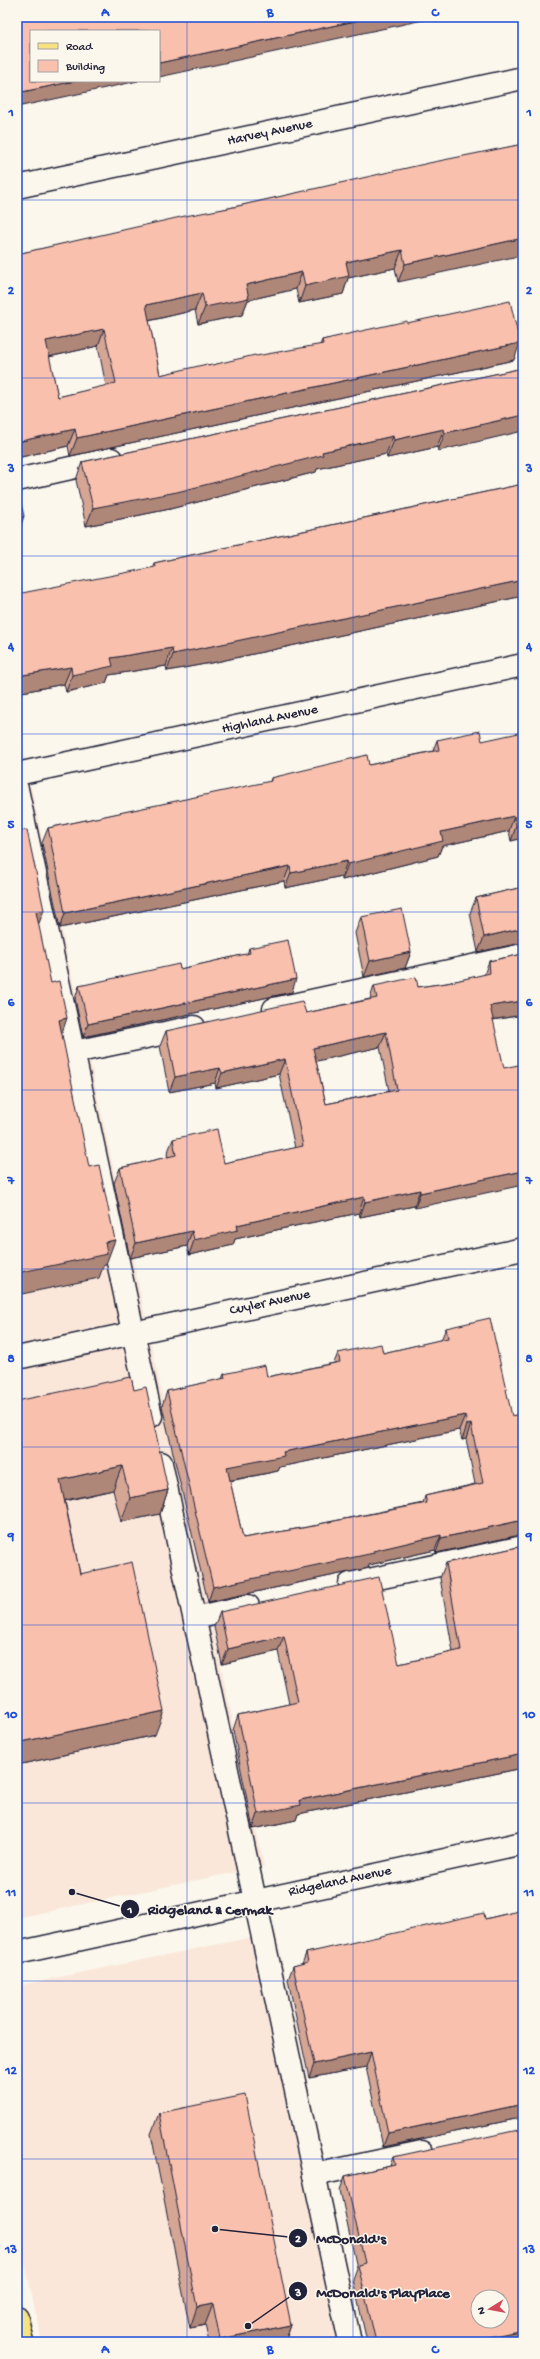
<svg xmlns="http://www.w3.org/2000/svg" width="540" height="2359" font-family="'Gochi Hand',sans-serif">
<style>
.built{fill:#fae7d9}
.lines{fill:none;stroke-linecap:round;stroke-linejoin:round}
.minor-casing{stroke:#22223b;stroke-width:25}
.major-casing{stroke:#22223b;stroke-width:25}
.minor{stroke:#fbf7ec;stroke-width:22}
.major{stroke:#f7e281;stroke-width:22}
.wall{fill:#d6a695;stroke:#22223b;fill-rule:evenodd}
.shaded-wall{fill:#ae8779;stroke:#22223b}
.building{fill:#f9c1ad;stroke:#22223b;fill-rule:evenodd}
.grid{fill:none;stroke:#1d4ed8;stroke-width:1;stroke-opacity:0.55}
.labels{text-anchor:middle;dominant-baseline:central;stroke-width:3;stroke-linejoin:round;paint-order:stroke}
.street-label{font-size:14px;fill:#22223b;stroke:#fbf7ec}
.leader{fill:none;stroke:#22223b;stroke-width:1.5}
.callout-dot{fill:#22223b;stroke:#fbf7ec;stroke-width:1.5}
.mark-label{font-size:12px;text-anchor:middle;font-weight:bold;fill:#fff}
.callout-label{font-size:15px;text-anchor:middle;font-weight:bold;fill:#22223b;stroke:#fbf7ec;stroke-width:3;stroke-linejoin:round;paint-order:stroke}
.neatline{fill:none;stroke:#1d4ed8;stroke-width:1.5}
.grid-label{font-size:13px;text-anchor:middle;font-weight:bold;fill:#1d4ed8}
</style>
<rect width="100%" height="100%" fill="#fbf7ec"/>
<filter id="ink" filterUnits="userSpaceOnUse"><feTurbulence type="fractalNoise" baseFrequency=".025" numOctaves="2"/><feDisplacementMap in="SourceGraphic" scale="8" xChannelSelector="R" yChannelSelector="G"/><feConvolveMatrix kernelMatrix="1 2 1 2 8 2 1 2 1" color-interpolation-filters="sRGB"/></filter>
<g filter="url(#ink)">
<g class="built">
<path d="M17,722l247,1144 -247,52z"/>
<path d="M276,1932l87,410h-321l-25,-116v-240z"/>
</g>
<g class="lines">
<defs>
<g id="minor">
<path d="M17,187l506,-109"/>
<path d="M17,480l94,-21"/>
<path d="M17,774l506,-109"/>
<path d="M17,789l134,627"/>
<path d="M274,1009l249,-54"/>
<path d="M74,1052l120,-25"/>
<path d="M17,1358l506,-109"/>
<path d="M161,1463l189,879"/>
<path d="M350,1584l173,-37"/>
<path d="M195,1618l53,-12"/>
<path d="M17,1953l506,-110"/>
<path d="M314,2175l108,-23"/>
</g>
<path id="major" d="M17,2318l5,24"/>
</defs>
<use href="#minor" class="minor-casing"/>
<use href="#major" class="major-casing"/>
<use href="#minor" class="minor"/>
<use href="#major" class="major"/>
</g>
<g class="wall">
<path d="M523,144l-125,138 -3,-14 -47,10 -5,16 -44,9 -3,-14 -48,11 -6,15 -44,9 -3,-14 -46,11 11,54 160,-30 2,-5 85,-17 107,37 -444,96 -2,-10 -51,12v-204l212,-46zM98,346l8,40 -48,11 -9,-40z"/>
<path d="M523,368l-85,83 -1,-4 -50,11 -1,-4 -69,15 -1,3 -146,37 -84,17 -10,-46 6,-18z"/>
<path d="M523,484v112l-307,66 -49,9 -1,-5 -57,9 -3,8 -40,9 -2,-8 -47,9 135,-125 2,-5z"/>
<path d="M437,740l45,1 41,97 -12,3 -2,-10 -67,15 -4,10 -96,24v-4l-57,12 -1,-7 -224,47 -18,-85 6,-15 222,-46 1,-4 98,-13 64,-14z"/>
<path d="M523,887v56h-2l-43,9 -8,-39 6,-15z"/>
<path d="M361,917l50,35 -6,16 -41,9 -9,-44z"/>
<path d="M249,948l43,44 -209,45 -8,-38 4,-13 101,-17 67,-15z"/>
<path d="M523,954v61l-30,5 -78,188 -1,-2 -54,11 -1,-4 -69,14 -55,12 -2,6 -44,10 -2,-9 -57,12 -16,-75 6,-15 48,-11 -1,-3 6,-15 51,24 71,-15 -16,-74 -63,14 -1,-5 -46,9 -9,-46 6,-15 140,-18 64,-14 4,-13 44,1 29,-4 37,-8 5,-14zM380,1047l9,44 -63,13 -10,-43z"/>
<path d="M446,1328l66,88 11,-3v123l-3,-1 -84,18 -1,-3 -66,15 -1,3 -160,34 -46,-196 5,-15 55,-12 2,-5 43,3 67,-14 4,-10h45l58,-13zM459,1430l3,10 4,-1 9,45 -50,12 -2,7 -104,21v1l-76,13 -13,-57 48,-10 2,-4z"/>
<path d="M134,1390l34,100 -8,24 -39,8 -8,-32 -48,11 15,73 75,161 -138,30v-364z"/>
<path d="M523,1546v222l-225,46 -2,6 -43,9 -20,-99 5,-15 51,-11 -11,-53 -56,13 -8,-37 6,-15 179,52 54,-12 -13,-74 6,-15z"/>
<path d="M523,1910v209l-3,-1 -137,29 -17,-80 -57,11 -21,-98 5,-14 9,-2 4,-11 179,-34z"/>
<path d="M159,2113l132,212 -6,17h-76l-4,-17 -15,3 -39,-194z"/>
<path d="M393,2157l130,185h-156l-14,-63 4,-11 -17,-78 5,-14 45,-10z"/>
</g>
<g class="shaded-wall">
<path d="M374,17h63l-278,60v-14z"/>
<path d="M75,81h63l-121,26v-14z"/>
<path d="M523,238v17l-125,27 7,-18z"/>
<path d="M402,250l-7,18 -47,10 -5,16 -44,9 6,-17 41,-24z"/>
<path d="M302,272l-6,17 -48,11 -6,15 -44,9 7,-17 41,-22z"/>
<path d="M202,293l-7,17 -56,13 7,-18z"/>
<path d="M104,329l-6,17 -59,13 7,-18z"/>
<path d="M520,343l-6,17 -444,96 7,-18z"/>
<path d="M523,415v16l-85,20 7,-18z"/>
<path d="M75,429l-7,17 -51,12v-16z"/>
<path d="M444,429l-7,18 -50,11 7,-18z"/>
<path d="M393,436l-7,18 -69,15 -1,3 -146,37 -84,17 7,-18 229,-56z"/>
<path d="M24,516l-6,18h-1v-16z"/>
<path d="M523,580v16l-307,66 -49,9 6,-17z"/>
<path d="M172,648l-6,18 -57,9 -3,8 -40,9 6,-17 39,-17z"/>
<path d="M71,667l-7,17 -47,9v-17z"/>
<path d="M514,816l-5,15 -67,15 -4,10 -96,24 6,-16 93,-32z"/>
<path d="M523,824v14l-12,3 5,-15z"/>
<path d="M347,861l-5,15 -57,12 6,-15z"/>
<path d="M290,866l-6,15 -224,47 5,-15z"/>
<path d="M44,910l-9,24 1,-22z"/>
<path d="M523,928v9l-2,6 -43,9 6,-15z"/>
<path d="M411,952l-6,16 -41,9 6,-16z"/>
<path d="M296,979l-4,13 -209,45 5,-13z"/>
<path d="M523,1001v14l-39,6 6,-15z"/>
<path d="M67,1018l-8,24v-22z"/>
<path d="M386,1032l-6,15 -72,16 5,-15z"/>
<path d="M285,1059l-6,15 -63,14 6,-15z"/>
<path d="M220,1068l-5,15 -46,9 6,-15z"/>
<path d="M523,1171v14l-108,23 5,-15z"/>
<path d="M420,1190l-6,16 -54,11 5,-15z"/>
<path d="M364,1197l-5,16 -69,14 -55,12 -2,6 -44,10 5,-15 43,-15 59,-13z"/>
<path d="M192,1231l-5,15 -57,12 6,-15z"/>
<path d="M115,1240l-9,24h-2l-5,14 -82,17v-22l88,-31z"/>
<path d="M465,1415l-6,15 -179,37 -2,4 -56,11 5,-15 56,-15z"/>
<path d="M471,1424l-5,15 -4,1 5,-15z"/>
<path d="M122,1466l-9,24 -61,13 8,-23z"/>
<path d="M168,1490l-8,24 -39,8 9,-24z"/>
<path d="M523,1520v8l-3,7 -84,18 5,-15z"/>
<path d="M441,1535l-6,15 -66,15 -1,3 -160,34 5,-15z"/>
<path d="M284,1636l-6,15 -56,13 6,-15z"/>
<path d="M164,1711l-9,24 -138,30v-22z"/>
<path d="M523,1754v14l-225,46 -2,6 -43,9 5,-15 42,-14z"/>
<path d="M371,2052l-5,15 -57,11 5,-14z"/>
<path d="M523,2104v7l-3,7 -137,29 5,-14z"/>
<path d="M213,2304l-8,21 -15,3 7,-21z"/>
<path d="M291,2325l-6,17h-66l1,-3z"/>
<path d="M523,2330v12h-53v-1z"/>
</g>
<g class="building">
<path d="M17,17h357l-215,46v-32h-128v50h44l-58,12z"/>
<path d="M523,144v94l-118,26 -3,-14 -56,12 3,14 -44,10 -3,-14 -56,13 3,13 -44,9 -3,-14 -56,12 14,70 47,-11 1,2 47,-11 1,1 67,-12 -1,-4 35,-8 50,-11v2l103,-22 10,42 -443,95 -2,-9 -58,13v-30l5,-1 -5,-22v-135l168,-38 44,-8 200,-45zM104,329l12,54 -58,14 -12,-56z"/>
<path d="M523,368v47l-78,18 -1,-4 -50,11 -1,-4 -71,16 1,3 -146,37 -84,16 -11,-46z"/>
<path d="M523,484v96l-301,64 -49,10 -1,-6 -61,10 2,8 -41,9 -1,-8 -54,9v-82l138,-27 -1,-4z"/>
<path d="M17,487l7,29 -7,2z"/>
<path d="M480,731l2,10 41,-9v92l-7,2 -2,-10 -73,16 2,9 -95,23 -1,-3 -56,12 -1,-7 -225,47 -17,-85 223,-47v-3l96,-23 2,10 70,-15 -2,-10z"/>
<path d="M27,830l17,80 -8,2 15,71 8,-2 8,37 -8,2 30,147 10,-2 16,75 -10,2 2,12 -90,19v-441z"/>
<path d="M523,887v41l-39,9 -8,-39z"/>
<path d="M402,909l9,43 -41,9 -9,-44z"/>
<path d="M288,940l8,39 -208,45 -9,-38 100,-22 1,5 70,-16 -1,-5z"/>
<path d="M523,954v47l-33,5 14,62 19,-4v107l-103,22v-3l-55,12 -1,-5 -68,15 -59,13 1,5 -44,10 -2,-9 -56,12 -16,-75 56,-13 -3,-16 44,-10 7,34 79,-17 -18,-87 -63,14 -2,-5 -45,9 -9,-46 136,-30 4,12 71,-15 -3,-12 42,-9 2,10 29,-4 43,-10 -1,-12zM386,1032l11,58 -71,14 -13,-56z"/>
<path d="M490,1318l22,98 11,-3v107l-82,18v-3l-68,16 1,2 -161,34 -46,-196 58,-13 -1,-4 41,-9 2,12 73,-15 -2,-9 43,-9 2,9 65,-15 -2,-10zM465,1415l2,10 4,-1 12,59 -58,13 2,7 -108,21 1,1 -77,13 -16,-71 57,-11 -1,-4z"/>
<path d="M131,1377l3,13 12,-3 22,103 -38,8 -8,-32 -62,14 20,94 52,-12 32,149 -147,32v-342z"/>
<path d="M523,1546v208l-223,46 1,5 -43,9 -20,-99 60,-13 -14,-66 -56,13 -8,-37 159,-35 20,87 62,-14 -15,-87z"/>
<path d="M523,1910v194l-135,29 -17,-81 -57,12 -21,-98 15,-4 -2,-9 178,-40 1,6z"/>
<path d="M245,2095l46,230 -71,14 -7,-35 -16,3 -38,-194z"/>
<path d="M523,2129v201l-53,11 1,1h-95l-18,-77 7,-2 -20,-87 50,-11 -2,-8zM478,2297h24v24h-24z"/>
</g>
</g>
<path class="grid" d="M187,17v2325M353,17v2325M17,200h506M17,378h506M17,556h506M17,734h506M17,912h506M17,1090h506M17,1269h506M17,1447h506M17,1625h506M17,1803h506M17,1981h506M17,2159h506"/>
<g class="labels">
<g class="street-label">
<text transform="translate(270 133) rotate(-12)">Harvey Avenue</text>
<text transform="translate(270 720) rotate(-12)">Highland Avenue</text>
<text transform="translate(270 1303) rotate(-12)">Cuyler Avenue</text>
<text transform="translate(340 1882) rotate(-12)">Ridgeland Avenue</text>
</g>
</g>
<path class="leader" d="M72 1892L130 1909M215 2229L298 2238M248 2326L298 2291"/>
<g class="callout-dot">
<circle cx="72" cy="1892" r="4"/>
<circle cx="215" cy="2229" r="4"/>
<circle cx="248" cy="2326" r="4"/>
<circle cx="130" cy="1909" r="10"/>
<circle cx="298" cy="2238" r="10"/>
<circle cx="298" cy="2291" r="10"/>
</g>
<g class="mark-label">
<text x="130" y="1913">1</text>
<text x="298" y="2242">2</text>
<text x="298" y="2296">3</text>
</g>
<g class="callout-label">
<text x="210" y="1914">Ridgeland &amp; Cermak</text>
<text x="351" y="2243">McDonald's</text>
<text x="383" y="2297">McDonald's PlayPlace</text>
</g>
<rect width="540" height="2359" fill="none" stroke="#fbf7ec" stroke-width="44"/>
<rect x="30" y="30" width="130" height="52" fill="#fbf7ec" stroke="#a4a2a5"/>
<rect x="38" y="43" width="20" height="6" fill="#f7e281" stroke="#a4a2a5"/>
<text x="66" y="50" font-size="12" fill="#22223b">Road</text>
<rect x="38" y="60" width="20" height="12" fill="#f9c1ad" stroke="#a4a2a5"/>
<text x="66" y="70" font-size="12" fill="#22223b">Building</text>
<g transform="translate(490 2309) rotate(259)"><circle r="19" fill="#fbf7ec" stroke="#a4a2a5"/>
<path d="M0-3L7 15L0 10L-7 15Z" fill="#d1495b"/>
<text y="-6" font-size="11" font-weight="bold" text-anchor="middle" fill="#22223b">N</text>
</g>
<rect x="22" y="22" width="496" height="2315" class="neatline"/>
<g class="grid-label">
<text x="105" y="16">A</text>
<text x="270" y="16">B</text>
<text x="435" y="16">C</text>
<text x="11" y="116">1</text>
<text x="529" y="116">1</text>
<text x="11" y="294">2</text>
<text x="529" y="294">2</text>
<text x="11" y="472">3</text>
<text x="529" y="472">3</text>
<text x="11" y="650">4</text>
<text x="529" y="650">4</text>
<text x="11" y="828">5</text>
<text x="529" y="828">5</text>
<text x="11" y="1006">6</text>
<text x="529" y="1006">6</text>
<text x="11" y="1184">7</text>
<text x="529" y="1184">7</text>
<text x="11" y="1362">8</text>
<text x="529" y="1362">8</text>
<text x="11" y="1540">9</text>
<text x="529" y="1540">9</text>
<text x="11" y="1718">10</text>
<text x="529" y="1718">10</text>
<text x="11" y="1896">11</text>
<text x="529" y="1896">11</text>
<text x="11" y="2074">12</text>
<text x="529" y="2074">12</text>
<text x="11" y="2253">13</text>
<text x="529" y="2253">13</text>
<text x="105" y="2353">A</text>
<text x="270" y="2353">B</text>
<text x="435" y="2353">C</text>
</g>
</svg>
